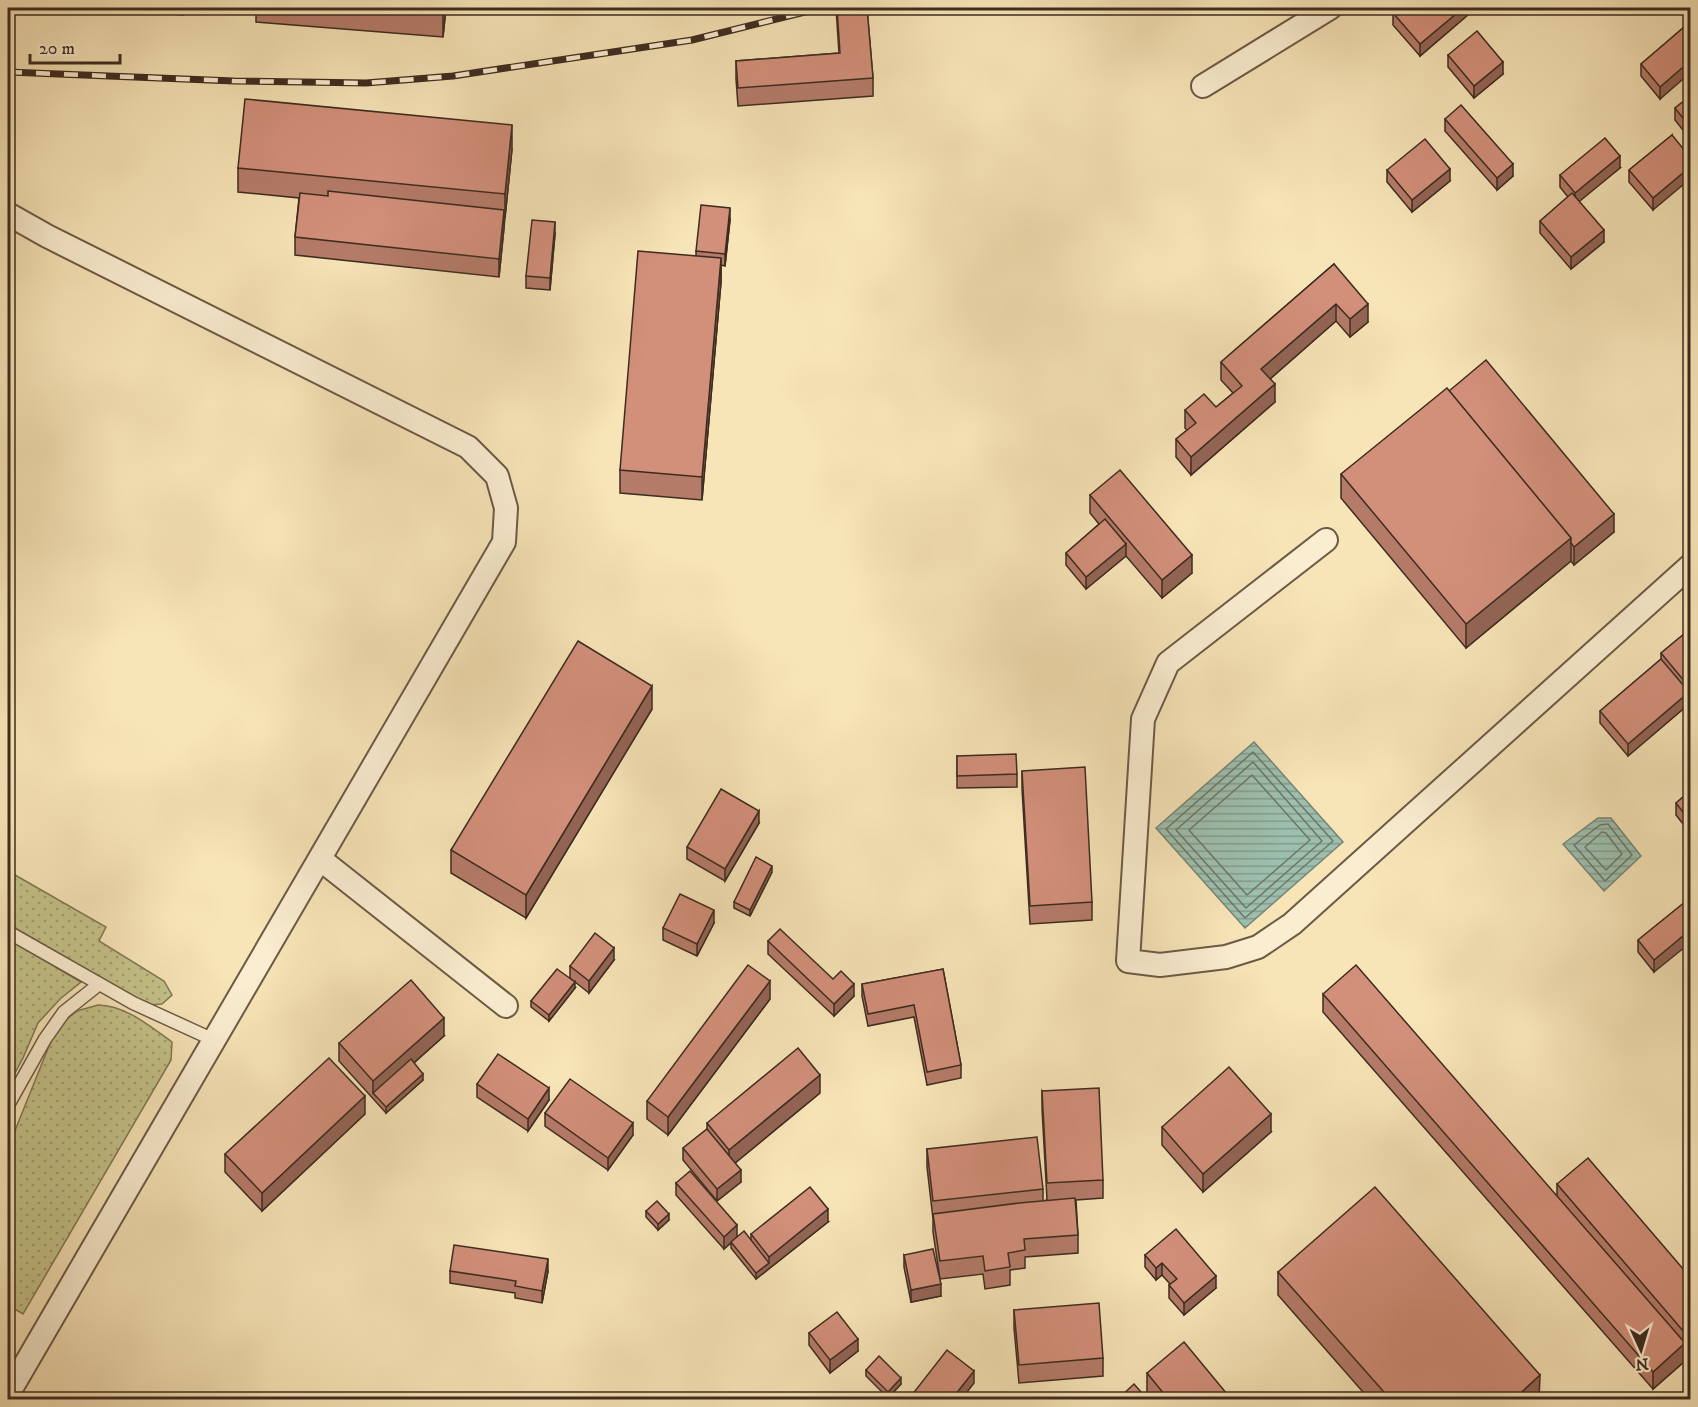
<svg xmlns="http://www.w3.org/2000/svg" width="1698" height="1407" font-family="'IM FELL DW Pica',serif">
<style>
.grass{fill:url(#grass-dots);stroke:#807754;stroke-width:1.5}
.water{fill:url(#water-rules);stroke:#778475;stroke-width:1.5}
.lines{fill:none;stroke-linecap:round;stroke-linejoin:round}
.shore{stroke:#6d7667;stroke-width:1.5}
.service-casing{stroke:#6c5a46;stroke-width:15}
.minor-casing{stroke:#6c5a46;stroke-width:26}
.service{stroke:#faedd0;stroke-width:12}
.minor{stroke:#faedd0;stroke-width:22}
.rail-casing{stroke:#3d2c20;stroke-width:7}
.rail{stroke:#faedd0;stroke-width:4.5;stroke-dasharray:14;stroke-linecap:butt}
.wall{fill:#b57b69;stroke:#3d2c20;stroke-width:1.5}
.shaded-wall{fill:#936455;stroke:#3d2c20;stroke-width:1.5}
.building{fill:#d28f7a;stroke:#3d2c20;stroke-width:1.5}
</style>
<defs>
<pattern id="grass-dots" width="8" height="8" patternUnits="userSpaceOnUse" patternTransform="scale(1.5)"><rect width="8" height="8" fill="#c4c289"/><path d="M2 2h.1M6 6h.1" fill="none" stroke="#a09e70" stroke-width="1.8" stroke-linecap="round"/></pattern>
<pattern id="water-rules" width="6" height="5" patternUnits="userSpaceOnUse" patternTransform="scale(1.5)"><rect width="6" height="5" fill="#9dbfae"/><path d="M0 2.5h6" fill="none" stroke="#819b8d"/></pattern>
</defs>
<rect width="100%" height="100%" fill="#f7e4b7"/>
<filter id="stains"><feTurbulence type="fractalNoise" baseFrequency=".00333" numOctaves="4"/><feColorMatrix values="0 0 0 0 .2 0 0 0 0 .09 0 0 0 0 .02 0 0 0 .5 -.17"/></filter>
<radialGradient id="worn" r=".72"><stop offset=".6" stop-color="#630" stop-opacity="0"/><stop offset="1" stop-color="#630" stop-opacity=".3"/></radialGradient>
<g class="grass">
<path d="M8,871l98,56 -7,14 65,40 8,14 -10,9 -13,1 -141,-81z"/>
<path d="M8,939l73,43 -21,17 -22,24 -15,35 -15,28z"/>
<path d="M98,1005c27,0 53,22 74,37l-1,18 -148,254 -15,-9v-157l43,-107 12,-19 14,-11z"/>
</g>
<g class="water">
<path d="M1254,742l89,100 -98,86 -89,-100z"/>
<path d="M1598,818h13l30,38 -37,35 -41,-47z"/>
</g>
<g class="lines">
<g class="shore">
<path d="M1253,752l80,89 -88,77 -79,-89z"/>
<path d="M1253,762l69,79 -76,67 -70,-78z"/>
<path d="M1252,775l58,65 -63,55 -58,-65z"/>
<path d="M1608,824l24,31 -27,26 -31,-36 26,-20z"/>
<path d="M1602,832l4,1 16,21 -16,16 -21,-23z"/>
</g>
<defs>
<g id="service">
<path d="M8,932l125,71 81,37"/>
<path d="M8,1105l37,-66 19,-27 34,-27"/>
</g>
<g id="minor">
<path d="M1203,86l127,-78"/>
<path d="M8,214l39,22 421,211 29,29 9,32 -2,34 -496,852"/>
<path d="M1326,540l-158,123 -25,56 -15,242 32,4 66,-8 32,-10 34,-23 398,-358"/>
<path d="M320,859l186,147"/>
</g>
</defs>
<use href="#service" class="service-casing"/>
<use href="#minor" class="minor-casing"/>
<use href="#service" class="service"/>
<use href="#minor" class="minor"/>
<defs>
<path id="rail" d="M8,72l226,9 132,2 87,-7 239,-36 129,-32"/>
</defs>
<use href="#rail" class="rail-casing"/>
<use href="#rail" class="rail"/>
</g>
<g class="wall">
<path d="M102,8h81v7z"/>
<path d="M256,8h190l-3,29 -187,-15z"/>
<path d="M836,8h31l6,70v18l-135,10 -2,-27v-18l103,-8z"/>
<path d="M1469,8v6l-49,42 -27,-31v-12z"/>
<path d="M1690,22l-30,77 -19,-23v-12z"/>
<path d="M1448,55l55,19 -29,24 -26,-31z"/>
<path d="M1690,96v43l-15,-19v-12z"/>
<path d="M1445,119l68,57 -16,14 -52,-59z"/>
<path d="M1672,135l-19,75 -24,-28v-12z"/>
<path d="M512,149l-13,128 -204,-22v-18l4,-39 -61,-6v-24z"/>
<path d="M1620,168l-41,33 25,41 -33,27 -31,-36v-12l28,-24 -8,-10v-12z"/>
<path d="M1387,170l63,11 -38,31 -25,-30z"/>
<path d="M730,220l-5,46 -4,-1v17l-19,218 -82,-7v-23l76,-214v-5z"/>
<path d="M555,234l-5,56 -24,-2v-12z"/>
<path d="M1334,264l34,58 -18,15 -14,-16 -66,58 5,23 -84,73 -15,-18v-18l11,-9 -2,-2v-18l31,-3 17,-14 -12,-13v-18z"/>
<path d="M1449,391l165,141 -40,33 -3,-4 -105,87 -125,-150v-24z"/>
<path d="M1090,495l102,78 -30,25 -36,-42 -40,33 -20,-24v-12l33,-29 -9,-11z"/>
<path d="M1690,629v77l-1,-2 -61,52 -28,-33v-12l61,-52v-6z"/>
<path d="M652,709l-126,209 -75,-45v-23z"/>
<path d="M957,756l60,18v13l-60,1z"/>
<path d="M1022,771l70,131v18l-62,4 -8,-135z"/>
<path d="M1690,791v42l-14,-18v-12z"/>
<path d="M759,823l-34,58 -38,-22v-12z"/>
<path d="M772,872l-22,44 -16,-8v-6z"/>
<path d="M1690,898l-36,74 -16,-20v-12z"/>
<path d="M714,923l-17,33 -34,-16v-12z"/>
<path d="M768,941l65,38 21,17 -20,20 -66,-62z"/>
<path d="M614,960l-25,33 -19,-15v-12z"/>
<path d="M943,969l18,96v13l-34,7 -13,-68 -46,9 -6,-30v-12z"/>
<path d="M575,988l-26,33 -18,-14v-6z"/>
<path d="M1323,994l234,202v-12l133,93v80l-5,-6v10l-32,28 -330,-377z"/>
<path d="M770,999l-102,136 -21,-16v-18z"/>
<path d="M444,1036l-30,27 9,17 -37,33 -47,-52v-18z"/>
<path d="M477,1084l72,16 -21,31 -51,-34z"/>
<path d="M1042,1091l61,89v18l-27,2 2,35v18l-53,4v11l-15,2v15l-25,4 -2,-15 -43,5 -7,-47v-13l-6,-52v-18l116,40v12l4,-1 -5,-91z"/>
<path d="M820,1093l-85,70 6,19 -24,19 -34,-41v-12l24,-19v-6z"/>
<path d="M545,1113l88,22 -25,35 -63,-44z"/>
<path d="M365,1114l-103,97 -37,-39v-18z"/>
<path d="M1162,1127l109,5 -68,60 -41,-47z"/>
<path d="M676,1183l61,53 14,4v-6l77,-12 -72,57 -25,-31v-5l-7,6 -48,-54z"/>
<path d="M646,1211l23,9 -11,10 -12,-13z"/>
<path d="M904,1255l37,41 -30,6 -7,-35z"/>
<path d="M1145,1255l71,33 -32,27 -15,-17v-13l1,-1 -8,-9 -6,5 -11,-13z"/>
<path d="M450,1271h98l-6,32 -27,-5v-5l-65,-10z"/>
<path d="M1278,1272l262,127 -170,1 -92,-105z"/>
<path d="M1014,1310l89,48v18l-84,7 -5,-55z"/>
<path d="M809,1333l49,18 -28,22 -21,-28z"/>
<path d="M866,1370l35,14 -13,14 -22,-22z"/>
<path d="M1147,1373l85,27h-78l-7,-9z"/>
</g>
<g class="shaded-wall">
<path d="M444,8h2l-3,29v-23z"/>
<path d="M1463,8h6v6l-49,42v-12z"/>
<path d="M1690,61v12l-30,26v-12z"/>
<path d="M1503,62v12l-29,24v-12z"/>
<path d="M512,125v24l-7,69v-24z"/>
<path d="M1620,156v12l-45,37v-12z"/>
<path d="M1513,164v12l-16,14v-12z"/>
<path d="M1690,167v12l-37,31v-12z"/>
<path d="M1450,169v12l-38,31v-12z"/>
<path d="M730,208v12l-5,46v-12z"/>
<path d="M504,210v18l-5,49v-18z"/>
<path d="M555,222v12l-5,56v-12z"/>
<path d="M1604,230v12l-33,27v-12z"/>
<path d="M721,258v24l-19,218v-23z"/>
<path d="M1336,304v17l-75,66v-18z"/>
<path d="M1368,304v18l-18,15v-18z"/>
<path d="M1275,384v18l-84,73v-18z"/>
<path d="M1614,514v18l-40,33v-18z"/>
<path d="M1571,538v23l-105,87v-24z"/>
<path d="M1126,544v12l-40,33v-12z"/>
<path d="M1192,555v18l-30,25v-18z"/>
<path d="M652,686v23l-126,209v-23z"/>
<path d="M1689,692v12l-61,52v-12z"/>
<path d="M759,811v12l-34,58v-12z"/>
<path d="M772,866v6l-22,44v-6z"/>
<path d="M714,910v13l-17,33v-12z"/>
<path d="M1690,930v13l-36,29v-12z"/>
<path d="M614,948v12l-25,33v-12z"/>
<path d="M770,981v18l-102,136v-18z"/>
<path d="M575,982v6l-26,33v-6z"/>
<path d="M854,984v12l-20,20v-12z"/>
<path d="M444,1018v18l-68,60 -3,-3v-12z"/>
<path d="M423,1074v6l-37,33v-6z"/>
<path d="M820,1075v18l-91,75v-18z"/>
<path d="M549,1088v12l-21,31v-12z"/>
<path d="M365,1096v18l-103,97v-18z"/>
<path d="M1271,1114v18l-68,60v-18z"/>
<path d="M633,1123v12l-25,35v-12z"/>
<path d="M741,1170v12l-24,19v-12z"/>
<path d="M828,1209v13l-72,57v-6l13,-10v-6z"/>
<path d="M669,1214v6l-11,10v-6z"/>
<path d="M737,1225v12l-13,12v-12z"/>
<path d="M548,1259v12l-6,32v-12z"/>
<path d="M1162,1263v12l-6,5v-12z"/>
<path d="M1216,1276v12l-32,27v-12z"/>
<path d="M941,1284v12l-30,6v-12z"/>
<path d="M858,1339v12l-28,22v-13z"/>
<path d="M1685,1343v18l-32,28v-17z"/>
<path d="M974,1371v12l-13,17h-10z"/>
<path d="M1540,1375l-1,25h-26z"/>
<path d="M901,1378v6l-13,14v-6z"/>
</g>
<g class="building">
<path d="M364,8h80l-1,6z"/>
<path d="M837,8h30l6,70 -135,10 -2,-27 104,-8z"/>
<path d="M1399,8h64l-43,36 -27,-31z"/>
<path d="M1690,22v39l-30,26 -19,-23z"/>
<path d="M1477,31l26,31 -29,24 -26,-31z"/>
<path d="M1690,96v31l-15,-19z"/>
<path d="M245,99l267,26 -7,69 -267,-26z"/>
<path d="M1461,105l52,59 -16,14 -52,-59z"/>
<path d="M1672,135l18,22v10l-37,31 -24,-28z"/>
<path d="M1605,138l15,18 -45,37 -15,-18z"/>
<path d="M1425,139l25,30 -38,31 -25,-30z"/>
<path d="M328,191l176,19 -5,49 -204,-22 5,-44 28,3z"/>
<path d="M1572,193l32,37 -33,27 -31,-36z"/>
<path d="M701,205l29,3 -5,46 -29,-3z"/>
<path d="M532,220l23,2 -5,56 -24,-2z"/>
<path d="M638,251l83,7 -19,219 -82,-7z"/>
<path d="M1334,264l34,40 -18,15 -14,-15 -75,65 14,15 -84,73 -15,-18 20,-16 -11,-13 19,-16 12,13 26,-21 -21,-24z"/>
<path d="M1486,360l128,154 -40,33 -3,-4v-5l-122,-147z"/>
<path d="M1447,388l124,150 -105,86 -125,-150z"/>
<path d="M1120,470l72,85 -30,25 -72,-85z"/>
<path d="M1105,519l21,25 -40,33 -20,-24z"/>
<path d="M1690,629v59l-29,-35z"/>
<path d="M578,641l74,45 -126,209 -75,-45z"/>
<path d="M1661,659l28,33 -61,52 -28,-33z"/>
<path d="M1016,754l1,20 -60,2v-20z"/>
<path d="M1085,767l7,135 -62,4 -8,-135z"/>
<path d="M721,789l38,22 -34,58 -38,-22z"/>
<path d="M1690,791v30l-14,-18z"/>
<path d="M756,857l16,9 -22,44 -16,-8z"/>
<path d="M680,894l34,16 -17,34 -34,-16z"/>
<path d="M1690,898v32l-36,30 -16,-20z"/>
<path d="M780,929l53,50 8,-8 13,13 -20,20 -66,-63z"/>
<path d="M595,933l19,15 -25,33 -19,-15z"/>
<path d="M748,965l22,16 -102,136 -21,-16z"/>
<path d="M1356,965l329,378 -32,29 -330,-378z"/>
<path d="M557,969l18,13 -26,33 -18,-14z"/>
<path d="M943,969l18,96 -34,7 -13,-67 -46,9 -6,-30z"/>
<path d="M411,980l33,38 -71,63 -34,-38z"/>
<path d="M798,1048l22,27 -91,75 -22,-27z"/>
<path d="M498,1054l51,34 -21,31 -51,-35z"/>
<path d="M329,1058l36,38 -103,97 -37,-39z"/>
<path d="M411,1059l12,15 -37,33 -13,-14z"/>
<path d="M1229,1067l42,47 -68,60 -41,-47z"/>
<path d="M570,1079l63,44 -25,35 -63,-45z"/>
<path d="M1099,1088l4,92 -56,3 -5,-92z"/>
<path d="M707,1129l34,41 -24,19 -34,-41z"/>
<path d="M1037,1137l6,52 -110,12 -6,-52z"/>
<path d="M1588,1158l102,119v62l-133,-155z"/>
<path d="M690,1171l47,54 -13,12 -48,-54z"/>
<path d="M810,1187l18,22 -59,48 -18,-23z"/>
<path d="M1375,1187l165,188 -27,25h-122l-113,-128z"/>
<path d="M1075,1198l3,37 -54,4 1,11 -17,3 2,14 -25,4 -2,-15 -43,5 -7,-47 86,-11z"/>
<path d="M657,1201l12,13 -11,10 -12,-13z"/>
<path d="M1176,1229l40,47 -32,27 -15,-18 8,-6 -15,-16 -6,5 -11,-13z"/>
<path d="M744,1231l25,32 -13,10 -25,-31z"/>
<path d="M454,1245l94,14 -6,32 -27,-5 1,-5 -66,-10z"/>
<path d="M933,1249l8,35 -30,6 -7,-35z"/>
<path d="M1099,1303l4,55 -84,7 -5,-55z"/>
<path d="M837,1312l21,27 -28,21 -21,-27z"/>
<path d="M1184,1342l48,58h-63l-22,-27z"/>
<path d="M947,1350l27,21 -23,29h-43z"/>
<path d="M879,1356l22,22 -13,14 -22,-22z"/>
<path d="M1134,1384l14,16h-31z"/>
</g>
<rect width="1698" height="1407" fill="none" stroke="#f7e4b7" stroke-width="30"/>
<rect x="9" y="9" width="1680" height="1389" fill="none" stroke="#3d2c20" stroke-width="3"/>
<rect x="15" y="15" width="1668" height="1377" fill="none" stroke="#3d2c20" stroke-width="1.5"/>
<g transform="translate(1641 1350) rotate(176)" stroke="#faedd0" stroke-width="4.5" paint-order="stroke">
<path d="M0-4.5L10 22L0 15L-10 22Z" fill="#3d2c20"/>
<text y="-9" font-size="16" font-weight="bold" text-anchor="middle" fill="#3d2c20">N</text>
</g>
<path d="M30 54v9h90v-9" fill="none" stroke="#3d2c20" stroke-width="3"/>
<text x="39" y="54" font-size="18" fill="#3d2c20" stroke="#faedd0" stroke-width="4.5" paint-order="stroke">20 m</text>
<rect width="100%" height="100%" filter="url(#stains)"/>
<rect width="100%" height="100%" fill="url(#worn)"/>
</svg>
